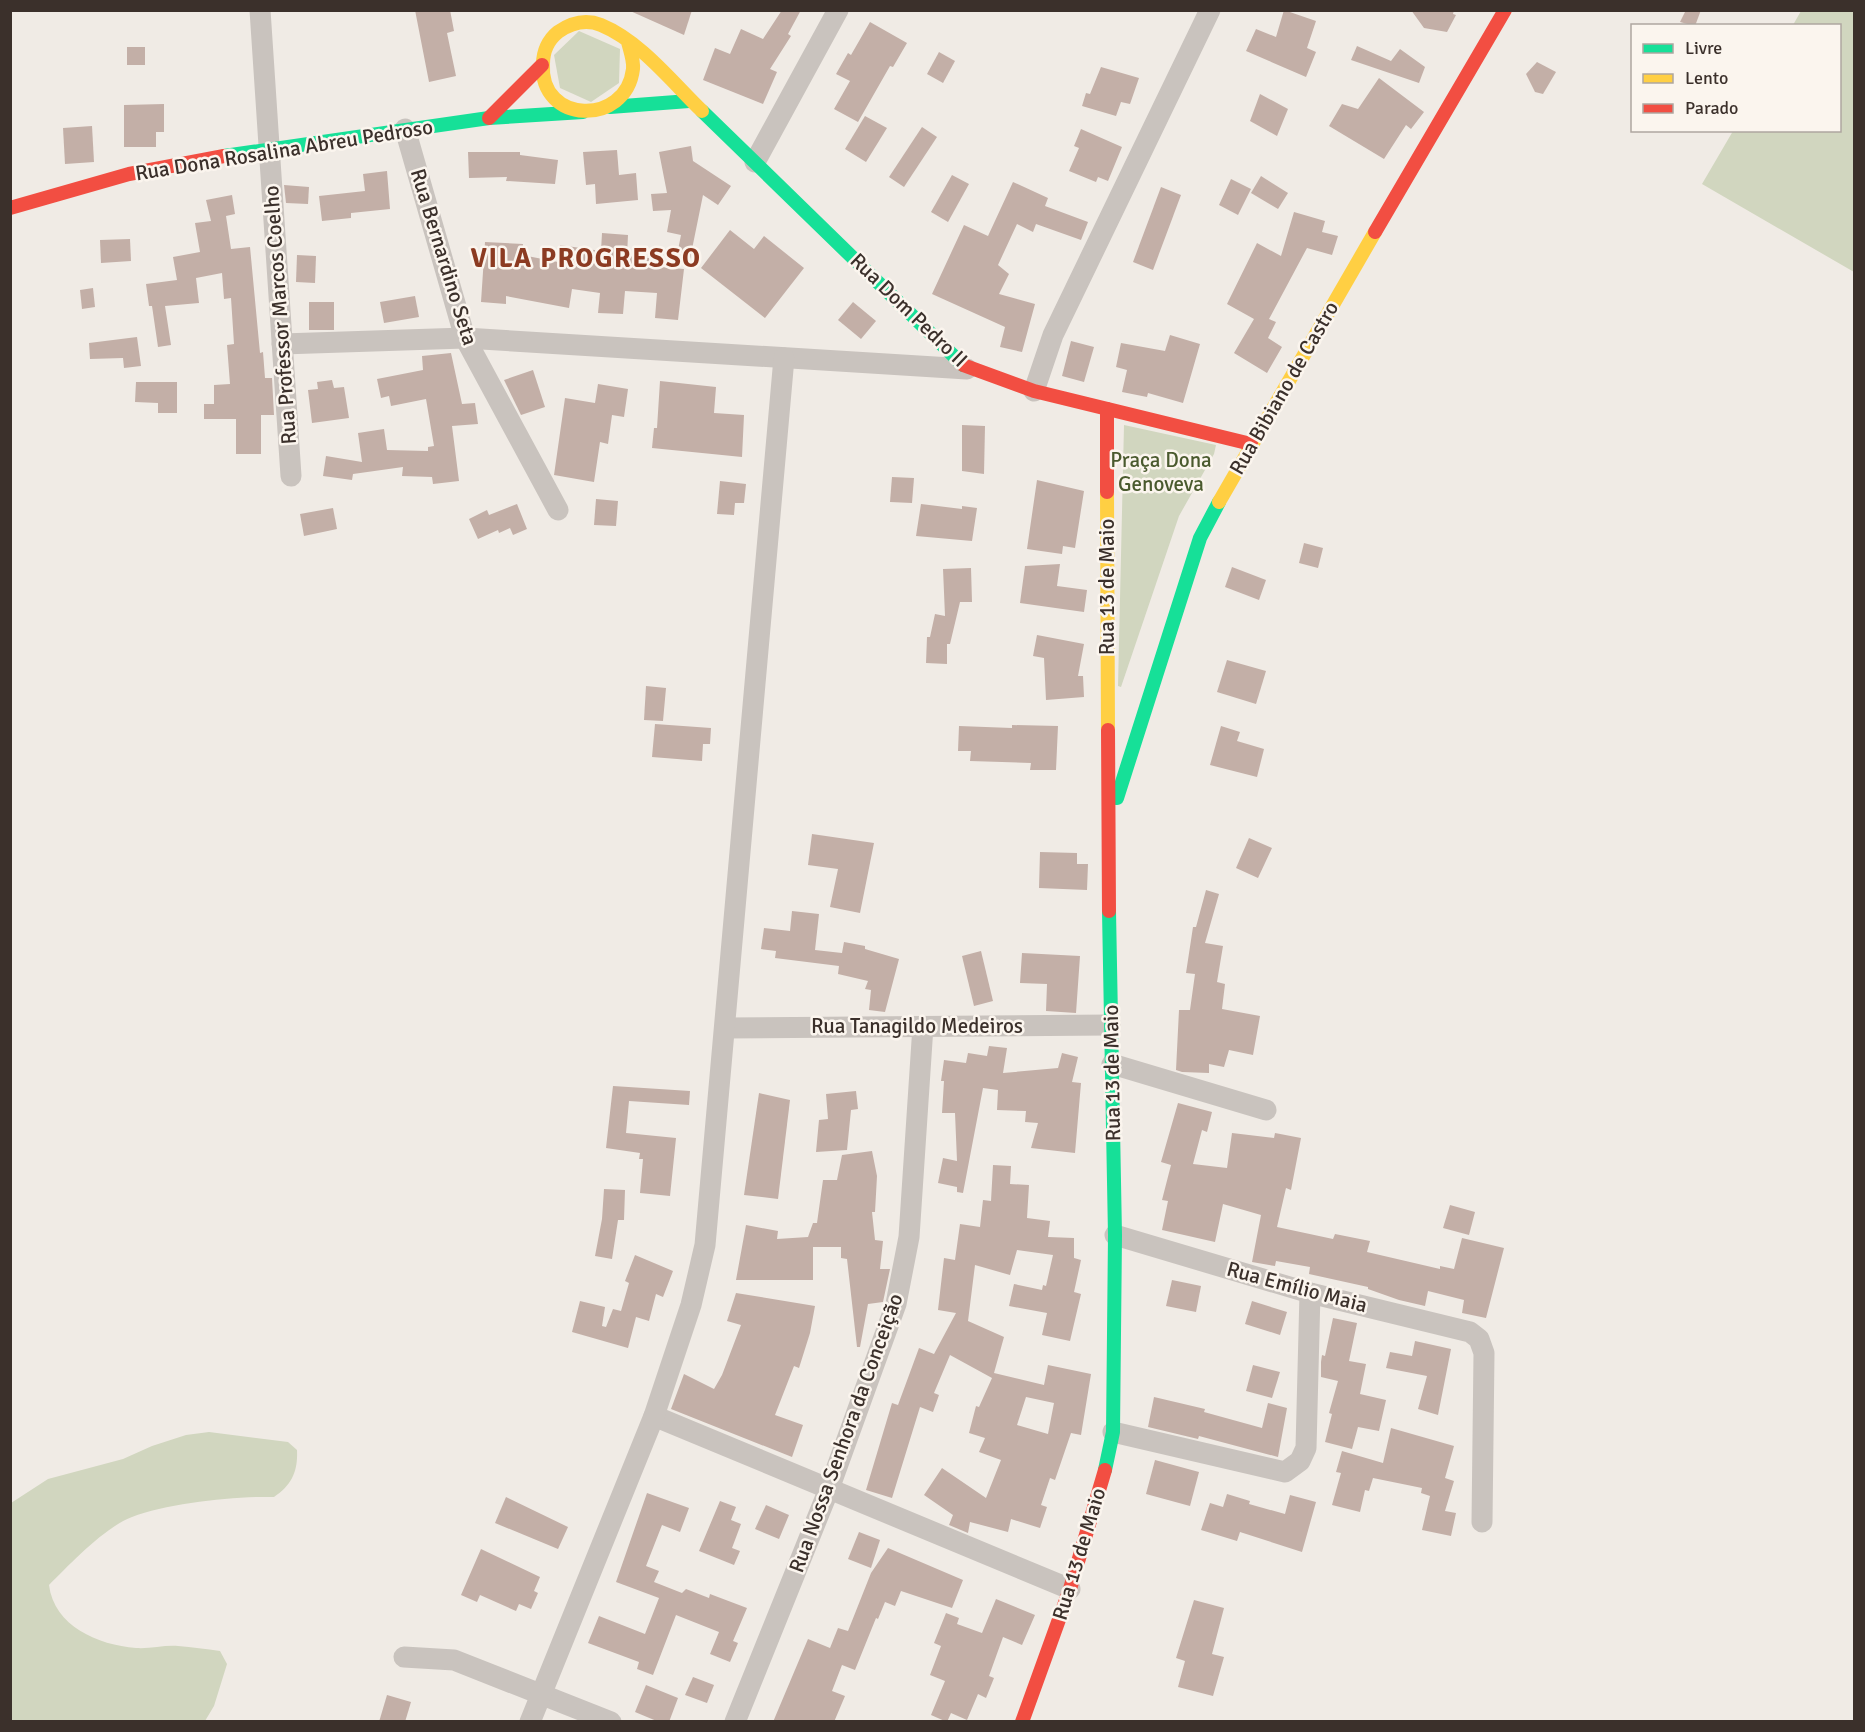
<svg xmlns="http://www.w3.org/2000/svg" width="1865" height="1732" font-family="Signika,sans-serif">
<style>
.green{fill:#d1d6bf}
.building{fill:#c3afa7;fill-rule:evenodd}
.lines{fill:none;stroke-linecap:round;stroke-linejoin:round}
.street{stroke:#c9c3be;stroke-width:21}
.fast{stroke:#16e098;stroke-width:14}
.slow{stroke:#ffcf43;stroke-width:14}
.jam{stroke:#f24e42;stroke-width:14}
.labels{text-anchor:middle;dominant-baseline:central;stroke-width:5;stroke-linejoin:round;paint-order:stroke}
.street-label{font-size:21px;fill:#3b302b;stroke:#fbf5ee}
.park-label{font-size:21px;fill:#4a5a2e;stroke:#fbf5ee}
.district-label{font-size:27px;font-weight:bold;letter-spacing:1.5px;fill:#8c3b22;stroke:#fbf5ee}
</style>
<rect width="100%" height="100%" fill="#f0ebe5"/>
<g class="green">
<path d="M1801,11h53v261l-152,-88 31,-53 107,-1v-104l-47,-1z"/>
<path d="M579,31l41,18 -1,34 -28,19 -31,-14 -6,-33z"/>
<path d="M1124,425l92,20 -2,9 -35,62 -58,171 -3,-1z"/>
<path d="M209,1432l79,10 9,8c1,21 -5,35 -23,47 -38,-1 -106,6 -142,20 -27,10 -62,47 -83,68 5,41 49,60 87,63 14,1 28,-3 42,-2 14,1 28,3 42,5l7,13 -13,42 -9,15h-194v-218l37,-24 75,-20 29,-13 34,-11z"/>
</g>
<g class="building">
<path d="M415,10h35l4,21 -7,2 9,43 -27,6z"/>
<path d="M628,10h64l-8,25z"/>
<path d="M782,10h19l-13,24 3,2 -21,33 7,3 -14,32 -60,-24 12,-32 15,6 11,-25 22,10z"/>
<path d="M1284,10l32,11 -9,27 9,4 -10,25 -60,-26 10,-22 20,8z"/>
<path d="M1411,10h43l-1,4 3,1 -9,17 -23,-4z"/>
<path d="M1686,10h15l-6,16 -15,-4z"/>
<path d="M870,22l37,21 -14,24 -3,-1 -32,56 -24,-13 16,-28 -14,-7 12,-21 3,2z"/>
<path d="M1357,46l34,15 9,-12 25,18 -6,16 -68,-23z"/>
<rect x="127" y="47" width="18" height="18"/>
<path d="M939,52l16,9 -12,22 -16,-9z"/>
<path d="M1537,62l19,10 -13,22 -8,-2 -9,-18z"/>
<path d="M1101,67l38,11 -9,26 -9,-2 -5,14 -34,-10 4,-13 4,1z"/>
<path d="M1379,78l45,34 -13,17 -5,-4 -22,34 -55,-33 13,-22 16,5z"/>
<path d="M1260,94l28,15 -11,27 -27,-15z"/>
<path d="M164,104v28h-8v15h-32v-42z"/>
<path d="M865,116l22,12 -21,34 -21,-13z"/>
<path d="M92,126l2,36 -29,2 -2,-36z"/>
<path d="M922,127l15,10 -33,50 -15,-10z"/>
<path d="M1081,129l41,18 -14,34 -10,-4 -2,5 -27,-11 10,-23 -5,-2z"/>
<path d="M691,146l2,15 38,25 -13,19 -15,-10 -13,64 -12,-9 3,-15 -14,-3 4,-22 -18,1 -2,-17 16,-1 -8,-41z"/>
<path d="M617,150l2,25 17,-2 2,27 -42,4 -1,-20 -9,1 -3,-33z"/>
<path d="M468,152h52v3l38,5 -3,24 -49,-3 1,-4 -38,1z"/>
<path d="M387,171l3,38 -39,4v5l-29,3 -3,-25 46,-5 -2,-17z"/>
<path d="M952,175l17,9 -21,38 -17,-10z"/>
<path d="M1261,176l27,17 -10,16 -27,-16z"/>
<path d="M1231,179l20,10 -13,26 -19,-10z"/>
<path d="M1013,182l35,16 -3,8 43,16 -7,18 -45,-16 -3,8 -16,-8 -19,41 11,9 -10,20 36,10 -13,48 -22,-5 5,-20 -73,-33 32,-69 24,11z"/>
<path d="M284,185l25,2 -1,17 -22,-1z"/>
<path d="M1161,187l20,8 -28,75 -20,-8z"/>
<path d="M232,195l3,19 -9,2 5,33 19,-2 10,106 3,-1 2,26h7l2,37h-13v39h-25v-35h-32v-15h10v-19l16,-1 -3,-39 7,-1 -3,-46 -7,1 -2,-26 -26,5 3,25 -34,3 6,39 -13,2 -6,-41h-3l-3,-22 31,-4 -4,-23 27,-5 -5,-29 16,-2 -5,-21z"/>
<path d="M1294,212l31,9 -3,11 16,4 -6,19 -25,-7 -38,71 7,3 -8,16 14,9 -15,26 -33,-20 20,-34 -27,-15 30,-61 24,13z"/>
<path d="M730,230l24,19 10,-13 40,32 -39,50 -64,-50z"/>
<path d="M602,233l26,2 -1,21 22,2v8l35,3 -6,51 -23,-2 2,-25 -32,-2 -2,23 -25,-1 2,-20 -28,-4 -3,19 -63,-12v8l-25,-2 4,-60 38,2 -1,11 36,7 2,-17 41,6z"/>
<path d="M130,239l1,22 -30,2 -1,-23z"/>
<path d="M297,255l19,1 -1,27 -19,-1z"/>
<path d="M93,288l2,19 -13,2 -2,-19z"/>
<path d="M415,296l4,21 -35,6 -4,-21z"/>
<rect x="309" y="302" width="25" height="28"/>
<path d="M853,302l23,19 -15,18 -23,-19z"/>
<path d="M1170,335l30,9 -17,59 -35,-10 -1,4 -25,-5 5,-22 -11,-3 5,-24 44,8z"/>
<path d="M137,337l4,29 -17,2 -1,-10 -33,1 -1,-16z"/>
<path d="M1071,341l23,6 -10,35 -22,-6z"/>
<path d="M451,353l11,51 13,-1 3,21 -26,2 7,55 -26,3 -1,-7 -30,-1 1,-9 -50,7 -1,6 -29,-4 3,-20 36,6 -4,-29 26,-4 3,21 41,1v-4l6,-1 -8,-47 -35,7 -2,-10 -8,2 -4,-19 46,-9 -1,-14z"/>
<path d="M533,370l12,37 -24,8 -17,-35z"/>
<path d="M332,380l2,8 10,-1 5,31 -37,5 -4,-33 10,-1 -1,-7z"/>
<path d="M660,381l56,6 -2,26 30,2 -2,42 -90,-9 2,-20h3z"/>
<path d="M136,382h41v31h-19v-10l-23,-1z"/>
<path d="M598,384l30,5 -4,28 -12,-2 -4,29 -8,-2 -6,40 -40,-7 11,-77 30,5z"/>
<path d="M962,425l23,1 -1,48 -22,-3z"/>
<path d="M892,477l22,1 -2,25 -22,-1z"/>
<path d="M1037,480l47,11 -9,57 -12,-2 -1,8 -35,-5z"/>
<path d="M720,481l26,3 -2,19h-9l-1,12 -17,-1z"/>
<path d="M596,499l22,2 -2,25 -22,-1z"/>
<path d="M517,504l10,25 -14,6 -3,-7 -11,5 -1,-3 -20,9 -9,-20 18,-9 2,5z"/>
<path d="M921,504l41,5v-3l15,2 -5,33 -56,-5z"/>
<path d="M333,508l4,21 -33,7 -4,-22z"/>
<path d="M1304,543l19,5 -5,20 -19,-5z"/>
<path d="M1060,564l-3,22 30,4 -3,22 -64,-9 5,-37z"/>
<path d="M1232,567l34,13 -7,20 -34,-13z"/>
<path d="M971,568l1,34h-12l-10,42h-3v20l-21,-1 1,-26h3l5,-23 10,2 -2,-47z"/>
<path d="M1037,635l47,9 -6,32h5l1,21 -38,3 -2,-42 -11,-2z"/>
<path d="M1227,660l39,11 -10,33 -39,-12z"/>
<path d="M646,686l20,2 -3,33 -19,-1z"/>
<path d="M655,724l56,4 -1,16h-7l-1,17 -50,-4z"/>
<path d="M1012,725l46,1 -2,44h-26l1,-7 -61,-2 1,-10h-13l1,-25 53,2z"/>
<path d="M1221,726l19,6 -3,9 27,8 -7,28 -47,-12z"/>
<path d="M812,834l62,9 -14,70 -30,-6 8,-38 -30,-4z"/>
<path d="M1249,838l23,10 -14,30 -22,-10z"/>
<path d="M1040,852l37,1v11h11l-1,26 -48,-2z"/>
<path d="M1206,890l13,4 -14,49 18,3 -6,36 8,2 -3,25 38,7 -7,39 -24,-5 -5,17 -15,-3v9l-27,-1 -6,-2 3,-60h11l5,-36 -9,-1 7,-46h3z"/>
<path d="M792,911l27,3 -4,36 27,3 2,-11 21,4v3l34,10 -14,53 -16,-2 2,-20 -6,-1 3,-8 -30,-7 1,-8 -64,-8 1,-7 -15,-2 3,-21 26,3z"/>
<path d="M981,951l12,50 -19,5 -12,-50z"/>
<path d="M1022,953l58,3 -4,57 -30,-2 1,-27 -27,-1z"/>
<path d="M989,1046l18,2 -4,25 55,-5 4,-15 16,4 -6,25 9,1 -6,70 -44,-5 7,-25 -13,-1 1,-11 -29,-1 1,-20 -15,-2 -20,105 -6,-1v-5l-19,-4 5,-25 14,3 -2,-48h-13l2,-32h-3l3,-21 22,3 2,-10 19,3z"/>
<path d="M613,1086l77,5 -1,14 -60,-4 -3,32 50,5 -6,58 -30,-3 3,-34h-4l1,-6 -34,-5z"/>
<path d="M856,1091l2,18 -7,1 -4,40 -31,2 3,-32 9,-1 -2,-25z"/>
<path d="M759,1093l31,7 -12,99 -34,-4z"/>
<path d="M1178,1103l34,9 -5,20 -5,-2 -9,34 34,4 5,-35 42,5 1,-5 26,5 -10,52 -5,-2 -9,39 56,12 2,-5 35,7 -3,11 73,17v-3l14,3 8,-31 42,10 -18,70 -24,-5 2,-13 -36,-9 -3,15 -26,-6 -31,-11v-2l-59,-13 1,-7 -34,-6 -1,5 -23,-4 9,-47 -38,-11 -8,38 -53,-12 6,-29 -6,-1 9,-35 -10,-3z"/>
<path d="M872,1151l5,25 -2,36h-3l3,28 8,1 -3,28h10l-7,33 -15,2 -8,43h-3l-10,-88 -6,-1v-11h-28v33h-77l10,-55 32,6 -1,8 31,-2 5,-14h4l6,-43h14l5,-25z"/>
<path d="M993,1165l18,1 -1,18 19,1 -2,33 23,3 -2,16 26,1v20l7,2 -7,32 7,2 -11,47 -28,-6 5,-22 -38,-7 5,-22 28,6 1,-5 3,1 7,-31 -36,-5 -7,25 -35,-10 -7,56 36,16 -10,36 50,12 4,-20 43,9 -10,61 -10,-2 -16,47 -5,-2 -9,27 6,2 -7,21 -29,-9 -3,13 -38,-10 -2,11 -19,-8 4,-10 -29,-20 18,-27 44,30 15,-38 -22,-8 6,-14 -16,-5 7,-27 3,1 13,-29 -42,-23 -16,38 5,2 -6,17 -13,-5 -28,91 -26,-8 26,-87 6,2 21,-57 15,6 22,-41 -18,-3 6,-52 11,2 5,-36 20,3 3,-27 8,1zM1026,1397l28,6 -6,31 -31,-9z"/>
<path d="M604,1189l21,1 -1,30h-6l-6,39 -17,-3 7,-37z"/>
<path d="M1450,1205l25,7 -6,23 -26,-7z"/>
<path d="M635,1255l38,16 -10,26 -7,-3 -7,27 -13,-4 -8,31 -56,-16 8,-31 25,6 -3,19 4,1 7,-18 8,2 8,-28 -4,-2z"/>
<path d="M1172,1280l29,6 -5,26 -30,-6z"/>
<path d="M736,1293l79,13 -5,27 -11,35 -5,-2 -19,49 28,10 -11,32 -121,-48 13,-35 30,15 8,-14 19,-50 -14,-4z"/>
<path d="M1252,1301l35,11 -7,23 -35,-11z"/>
<path d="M1333,1318l24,5 -8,38 17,3 -6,30 26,6 -7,31 -21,-4 -6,22 -27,-7 7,-28 -3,-1 9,-32 -17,-4v-15l1,-7 3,1z"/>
<path d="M1415,1341l36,8 -13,66 -20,-6 9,-33 -41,-8 4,-16 22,4z"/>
<path d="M1253,1365l27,7 -8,26 -26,-7z"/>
<path d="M1154,1397l51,12 -1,3 58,16 6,-25 19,5 -9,49 -79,-21 -1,3 -50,-12z"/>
<path d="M1391,1428l63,18 -9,32 9,3 -9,30 11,2 -5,23 -29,-6 8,-34 -9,-3 1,-5 -49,-10 -4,13 -4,-1 -5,22 -28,-7 9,-32 -5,-1 6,-21 41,12z"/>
<path d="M1155,1460l44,12 -9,34 -44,-12z"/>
<path d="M647,1493l42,15 -9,24 -18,-7 -16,41 13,5 -5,11 28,11 4,-4 23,9 1,-4 37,14 -14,33 5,2 -8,19 -20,-8 9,-22 -43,-17 -23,60 -16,-6 2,-7 -51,-19 11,-27 46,18 14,-36 -43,-16z"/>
<path d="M1227,1494l23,7 -1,3 36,10 5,-19 26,7 -14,50 -62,-20 -3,9 -36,-11 9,-27 13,4z"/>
<path d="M506,1497l62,30 -10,22 -63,-26z"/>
<path d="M720,1501l16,6 -5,13 10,4 -9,24 8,3 -6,14 -35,-14z"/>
<path d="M766,1505l23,10 -10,24 -24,-10z"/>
<path d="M859,1532l21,8 -9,28 -23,-9z"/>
<path d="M888,1548l75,32 -11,28 -51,-17 -6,15 -10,-4 -7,17 -2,-1 -21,52 -13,-5 -10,26 13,5 -11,26h-61l35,-83 22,9 8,-20 10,3 23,-58z"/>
<path d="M481,1549l59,28 -6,14 4,2 -7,16 -12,-5 -3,7 -36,-16 -3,7 -16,-7z"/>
<path d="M996,1599l39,16 -13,30 -19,-8 -14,39 5,2 -8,20 -8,-4 -11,26 -16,-7 -4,9 -16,-7 14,-34 -15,-6 11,-29 -7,-3 12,-30 13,5 -2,6 25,9z"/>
<path d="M1194,1600l30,8 -12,46 12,3 -11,39 -35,-9 7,-26 -9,-3z"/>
<path d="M693,1677l21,8 -7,18 -22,-8z"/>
<path d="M646,1685l32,13 -9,24h-10l-24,-10z"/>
<path d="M387,1695l24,7 -6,20h-26z"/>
</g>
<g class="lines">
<g class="street">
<path d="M260,10l31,466"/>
<path d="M405,129l60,209 93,172"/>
<path d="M755,162l83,-152"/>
<path d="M282,344l183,-6 502,31"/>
<path d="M1034,391l19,-56 157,-325"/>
<path d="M725,1028l385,-3"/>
<path d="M1112,1064l154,46"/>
<path d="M1115,1235l195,58 160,39 9,7 5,14 -2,169"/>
<path d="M654,1416l416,173"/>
<path d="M1113,1432l172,40 15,-11 6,-13 4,-155"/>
<path d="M404,1657l50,3 157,62"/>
<path d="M530,1722l124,-306 37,-111 14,-60 79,-887"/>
<path d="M735,1722l94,-233 67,-185 13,-67 14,-211"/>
</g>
<g class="fast">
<path d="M610,107l79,-6"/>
<path d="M702,111l261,254"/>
<path d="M224,156l265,-38 94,-6"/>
<path d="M1117,798l83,-260 19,-36"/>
<path d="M1105,1470l8,-38 2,-197 -6,-324"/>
</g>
<g class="slow">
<path d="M628,42c2,8 6,19 5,27 -7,58 -94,55 -90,-5 0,-12 5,-24 15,-32 13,-9 28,-13 43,-7 39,16 71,57 101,86"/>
<path d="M1107,492l1,238"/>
<path d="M1219,502l156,-270"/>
</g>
<g class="jam">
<path d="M489,118l53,-53"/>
<path d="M10,208l119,-34 95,-18"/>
<path d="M1375,232l130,-222"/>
<path d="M963,365l71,26 217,53"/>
<path d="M1107,409v83"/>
<path d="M1108,730l1,181"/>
<path d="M1022,1722l48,-133 35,-119"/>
</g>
</g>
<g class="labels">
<g class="street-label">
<text transform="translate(284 150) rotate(-9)">Rua Dona Rosalina Abreu Pedroso</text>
<text transform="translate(444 257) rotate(73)">Rua Bernardino Seta</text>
<text transform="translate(909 310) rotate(44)">Rua Dom Pedro II</text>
<text transform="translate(280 315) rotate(-94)">Rua Professor Marcos Coelho</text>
<text transform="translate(1284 388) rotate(-60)">Rua Bibiano de Castro</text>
<text transform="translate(1107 587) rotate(-90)">Rua 13 de Maio</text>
<text x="917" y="1026">Rua Tanagildo Medeiros</text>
<text transform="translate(1112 1073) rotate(-91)">Rua 13 de Maio</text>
<text transform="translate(1297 1287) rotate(15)">Rua Emílio Maia</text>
<text transform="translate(846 1433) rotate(-70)">Rua Nossa Senhora da Conceição</text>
<text transform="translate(1079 1554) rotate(-73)">Rua 13 de Maio</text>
</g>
<g class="park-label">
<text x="1161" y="460">Praça Dona<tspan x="1161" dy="24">Genoveva</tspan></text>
</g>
<g class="district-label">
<text x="586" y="258">VILA PROGRESSO</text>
</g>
</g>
<rect width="1865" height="1732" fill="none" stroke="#3b302b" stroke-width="24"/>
<rect x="1631" y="24" width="210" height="108" fill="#fbf5ee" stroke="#aea6a0" stroke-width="1.5"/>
<rect x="1643" y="44" width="30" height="9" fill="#16e098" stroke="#aea6a0" stroke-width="1.5"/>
<text x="1685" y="54" font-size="18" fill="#3b302b">Livre</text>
<rect x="1643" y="74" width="30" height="9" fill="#ffcf43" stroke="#aea6a0" stroke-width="1.5"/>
<text x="1685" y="84" font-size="18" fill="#3b302b">Lento</text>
<rect x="1643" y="104" width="30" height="9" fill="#f24e42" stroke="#aea6a0" stroke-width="1.5"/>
<text x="1685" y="114" font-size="18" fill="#3b302b">Parado</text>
</svg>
